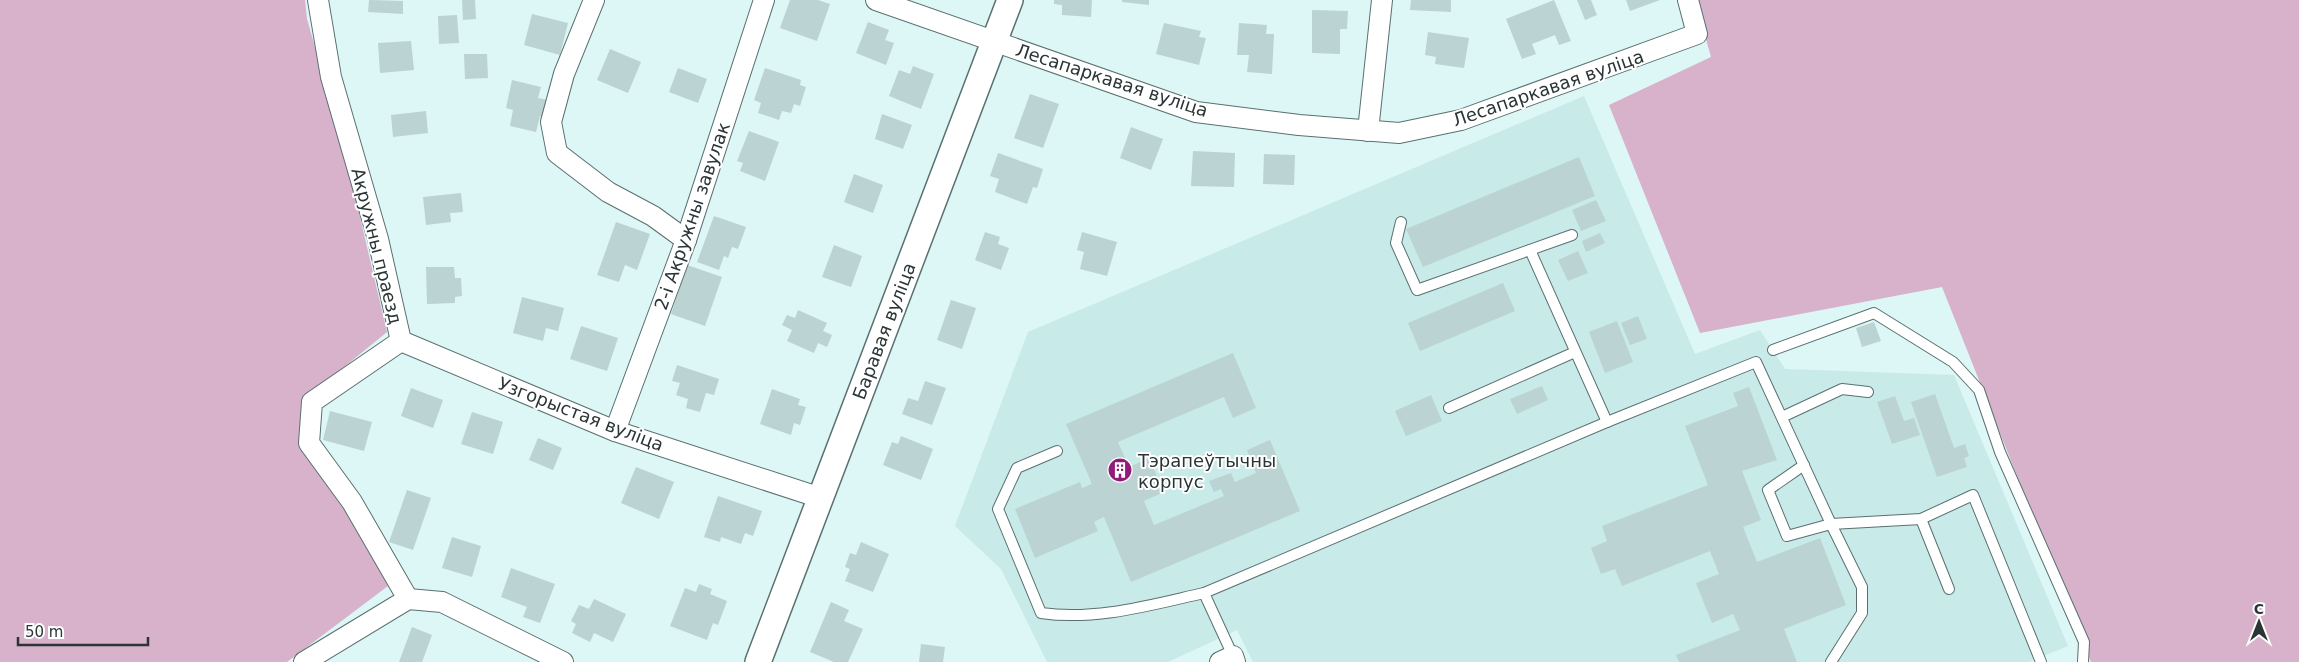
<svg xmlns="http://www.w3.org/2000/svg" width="2299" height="662" font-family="'DejaVu Sans',sans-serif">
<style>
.built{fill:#c8eae9}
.forest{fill:#d8b1cb}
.building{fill:#bbd3d3}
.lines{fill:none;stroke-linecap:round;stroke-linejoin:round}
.service-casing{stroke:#5a7070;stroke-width:12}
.minor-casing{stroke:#5a7070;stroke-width:22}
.tertiary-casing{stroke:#5a7070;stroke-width:28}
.service{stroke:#fff;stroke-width:10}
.minor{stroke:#fff;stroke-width:20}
.tertiary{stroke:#fff;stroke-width:25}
.labels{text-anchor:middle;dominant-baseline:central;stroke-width:4;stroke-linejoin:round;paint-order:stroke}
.street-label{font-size:18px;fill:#2b3535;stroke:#fff}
.poi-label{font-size:18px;fill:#2b3535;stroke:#fff;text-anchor:start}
</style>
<rect width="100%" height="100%" fill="#ddf6f6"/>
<path class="built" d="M1584,96l111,258 65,-24 25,39 169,6 114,271 -39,16h-776l-16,-32 -69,32h-121l-46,-93 -46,-43 73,-194z"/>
<g class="forest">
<path d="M0,0h305l2,19 37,130 43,183 -82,67 29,86 54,101 -101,76h-287z"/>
<path d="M1695,0h604v662h-208l-149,-375 -242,46 -91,-228 102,-48z"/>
</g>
<g class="building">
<path d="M369,0l34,1v13l-35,-2z"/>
<path d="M462,0h13l1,19 -13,1z"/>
<path d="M790,0h28l12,4 -13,37 -37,-13z"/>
<path d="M1054,0h38l-1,17 -29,-2v-10l-8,-1z"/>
<path d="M1122,0h27v5l-27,-3z"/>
<path d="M1411,0h40v12l-41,-2z"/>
<path d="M1554,0l17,41 -12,4 -4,-10 -23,9 4,10 -14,5 -16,-40z"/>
<path d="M1577,0h14l6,15 -12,5z"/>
<path d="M1626,0h34l-30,11z"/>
<path d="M1312,10l36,1 -1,18h-7v25l-28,-1z"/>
<path d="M532,14l36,9 -8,32 -36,-10z"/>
<path d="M457,15l2,28 -20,1 -1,-28z"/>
<path d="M868,22l21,8 -4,10 9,3 -8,22 -30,-12z"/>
<path d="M1164,23l37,8 -2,6 7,1 -7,27 -43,-11z"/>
<path d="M1239,23l28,2 -1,9h8l-2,40 -25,-2 2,-17h-12z"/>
<path d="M1428,32l41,6 -5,30 -29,-4 1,-7 -11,-2z"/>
<path d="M411,41l3,29 -34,3 -2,-30z"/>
<path d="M610,49l31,13 -13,31 -31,-13z"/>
<path d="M464,54h23l1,24 -23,1z"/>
<path d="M913,66l21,8 -13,35 -32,-13 10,-26 11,4z"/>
<path d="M678,68l29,11 -9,24 -29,-11z"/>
<path d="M765,68l36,12 -1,5 6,2 -6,19 -6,-2 -3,9 -9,-2 -3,9 -21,-7 3,-10 -7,-3z"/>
<path d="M512,80l29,7 -3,11 11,2 -4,17 -5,-1 -4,16 -26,-6 3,-16 -7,-2z"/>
<path d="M1030,94l29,10 -16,44 -29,-10z"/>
<path d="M426,111l2,22 -35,4 -2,-22z"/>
<path d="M882,114l30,11 -9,24 -28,-10z"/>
<path d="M1131,127l32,12 -12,31 -31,-12z"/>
<path d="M749,131l30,11 -14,39 -25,-10 3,-8 -6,-2z"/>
<path d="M1193,151l42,2 -1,34 -43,-1z"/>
<path d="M998,153l45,16 -6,19 -4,-1 -6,17 -32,-12 4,-13 -9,-3z"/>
<path d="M1264,154l31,1 -1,30 -31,-1z"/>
<path d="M1579,157l16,39 -172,71 -17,-38z"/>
<path d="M854,174l29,11 -10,28 -29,-11z"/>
<path d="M461,193l2,19 -13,1 1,9 -25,3 -3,-28z"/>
<path d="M1596,200l10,21 -25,10 -9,-21z"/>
<path d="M714,216l32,11 -8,22 -6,-2 -4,11 -4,-2 -5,14 -22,-8z"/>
<path d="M616,222l34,12 -13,36 -12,-5 -6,17 -22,-7z"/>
<path d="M985,232l15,5 -2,7 11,4 -8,22 -26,-10z"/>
<path d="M1082,232l35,10 -10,34 -27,-7 4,-17 -7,-2z"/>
<path d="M1600,233l5,10 -19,9 -4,-11z"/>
<path d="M834,245l28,11 -11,31 -29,-10z"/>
<path d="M1578,251l10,22 -20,8 -10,-21z"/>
<path d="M687,265l35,12 -17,49 -34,-12z"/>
<path d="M426,267h28l1,11h6l1,18 -7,1v6l-28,1z"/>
<path d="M1503,283l12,28 -95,40 -12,-28z"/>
<path d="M522,297l42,11 -6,23 -12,-3 -3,13 -30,-8z"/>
<path d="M951,300l25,8 -14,41 -25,-9z"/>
<path d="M798,310l29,13 -4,8 9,4 -5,12 -9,-4 -4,10 -27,-12 5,-11 -10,-5 5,-10 8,3z"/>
<path d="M1638,316l9,23 -17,6 -9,-22z"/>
<path d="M1617,321l16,41 -28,11 -16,-41z"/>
<path d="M1874,322l7,19 -19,6 -6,-19z"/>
<path d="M581,326l37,12 -11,33 -37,-12z"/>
<path d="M1233,353l23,55 -23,10 -9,-21 -106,45 11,25 20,-9 15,34 -20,9 10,24 70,-29 -3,-7 -7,3 -5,-11 22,-8 4,9 21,-9 -9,-23 23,-10 30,71 -169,71 -27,-65 -10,5 4,9 -63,27 -20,-49 65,-27 2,6 10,-4 -26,-60z"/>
<path d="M677,365l42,14 -5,16 -8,-2 -6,19 -14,-4 2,-9 -12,-4 4,-12 -8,-2z"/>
<path d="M925,381l21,7 -14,37 -30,-11 6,-16 10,3z"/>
<path d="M1542,386l6,14 -31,14 -7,-15z"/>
<path d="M1749,387l28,73 -35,11 19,49 -18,7 14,35 63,-24 26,67 -62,24 13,33h-118l-3,-7 64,-25 -7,-16 -21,9 -16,-40 23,-9 -9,-23 -88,35 -7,-17 -14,5 -10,-26 16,-7 -5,-15 106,-41 -23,-59 53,-20 -5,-13z"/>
<path d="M411,388l32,12 -10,28 -32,-12z"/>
<path d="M772,389l28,10 -2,6 8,2 -6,18 -6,-2 -3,12 -31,-11z"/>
<path d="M1935,394l19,54 11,-4 4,12 -5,2 3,9 -30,10 -26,-75z"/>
<path d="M1431,395l11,26 -36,15 -11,-25z"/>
<path d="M1895,396l9,25 10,-3 6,17 -28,9 -15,-42z"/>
<path d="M330,411l42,11 -8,29 -41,-11z"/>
<path d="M472,412l31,10 -10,32 -32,-10z"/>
<path d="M901,436l32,13 -12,31 -38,-15 9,-23 6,2z"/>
<path d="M538,438l24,10 -9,22 -24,-10z"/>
<path d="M636,467l38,15 -15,37 -38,-16z"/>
<path d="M407,490l24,8 -18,52 -24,-8z"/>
<path d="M718,496l44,15 -9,25 -8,-3 -4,11 -20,-7 -1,5 -16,-5z"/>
<path d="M452,537l29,9 -9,31 -30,-9z"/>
<path d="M861,542l28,12 -16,38 -28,-11 5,-12 -5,-2 5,-14 6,2z"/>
<path d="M511,568l44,16 -15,39 -17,-6 4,-10 -26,-10z"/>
<path d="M699,584l13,5 -2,5 17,7 -9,24 -5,-2 -6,17 -37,-14 15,-38 11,4z"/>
<path d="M594,599l32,15 -13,28 -19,-9 -4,9 -18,-9 4,-9 -5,-3 8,-16 10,4z"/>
<path d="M831,602l18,8 -5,11 19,8 -15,33h-14l-24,-10z"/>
<path d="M412,627l20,8 -10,27h-23z"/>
<path d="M921,644l24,3 -2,15h-24z"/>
</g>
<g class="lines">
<defs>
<g id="service">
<path d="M1401,222l-5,21 21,47 155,-55"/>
<path d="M1530,250l77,172"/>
<path d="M1773,350l101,-37 79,49 26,28 21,62 84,190 -1,20"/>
<path d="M1449,408l126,-56"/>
<path d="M1782,417l60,-28 26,3"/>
<path d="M1057,451l-40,17 -19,41 43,104c55,8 109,-8 163,-20"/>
<path d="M1804,465l-36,25 19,46 44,-12 31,63v26l-31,49"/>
<path d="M1921,519l28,70"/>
<path d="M1233,656l-29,-63 403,-171 149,-60 75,162 90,-5 52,-24 68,167"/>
</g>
<g id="minor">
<path d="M594,0l-30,74 -13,48 6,31 51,39 45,24 33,24"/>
<path d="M876,0l320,112 103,13 100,8 62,-13 236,-86 -9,-34"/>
<path d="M1368,131l14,-131"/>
<path d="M401,341l214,90 206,67"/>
<path d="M615,431l71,-191 78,-240"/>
<path d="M408,599l34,3 121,60"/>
<path d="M304,662l104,-63 -56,-97 -43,-59 3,-41 89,-61 -23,-102 -47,-162 -13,-77"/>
<path d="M1220,662l13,-6 2,6"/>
</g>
<path id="tertiary" d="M758,662l252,-662"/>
</defs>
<use href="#service" class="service-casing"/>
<use href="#minor" class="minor-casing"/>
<use href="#tertiary" class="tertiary-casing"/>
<use href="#service" class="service"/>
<use href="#minor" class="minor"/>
<use href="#tertiary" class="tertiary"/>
</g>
<defs>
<symbol id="building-disc" viewBox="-11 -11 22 22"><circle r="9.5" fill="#911b79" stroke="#fff"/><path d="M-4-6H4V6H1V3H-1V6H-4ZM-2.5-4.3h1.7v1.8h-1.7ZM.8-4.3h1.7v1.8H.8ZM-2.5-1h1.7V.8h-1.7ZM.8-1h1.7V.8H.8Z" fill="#fff"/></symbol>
</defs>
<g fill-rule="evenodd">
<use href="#building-disc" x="1106" y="456" width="28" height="28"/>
</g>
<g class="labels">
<g class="street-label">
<text transform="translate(1112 80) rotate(18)">Лесапаркавая вуліца</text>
<text transform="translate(1548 88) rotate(-19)">Лесапаркавая вуліца</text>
<text transform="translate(692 216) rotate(-71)">2-і Акружны завулак</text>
<text transform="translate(377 246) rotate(76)">Акружны праезд</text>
<text transform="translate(884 331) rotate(-69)">Баравая вуліца</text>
<text transform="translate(581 414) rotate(21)">Узгорыстая вуліца</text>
</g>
<g class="poi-label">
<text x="1138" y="460">Тэрапеўтычны<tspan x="1138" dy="21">корпус</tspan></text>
</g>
</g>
<g transform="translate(2259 622)" stroke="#ffffff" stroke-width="4" paint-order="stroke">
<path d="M0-4L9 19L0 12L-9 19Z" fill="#2b3535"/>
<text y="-8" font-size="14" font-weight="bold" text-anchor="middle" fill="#2b3535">С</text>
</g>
<path d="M18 637v8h130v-8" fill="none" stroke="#2b3535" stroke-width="2.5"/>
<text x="25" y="637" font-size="15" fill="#2b3535" stroke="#ffffff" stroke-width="4" paint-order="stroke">50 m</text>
</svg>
